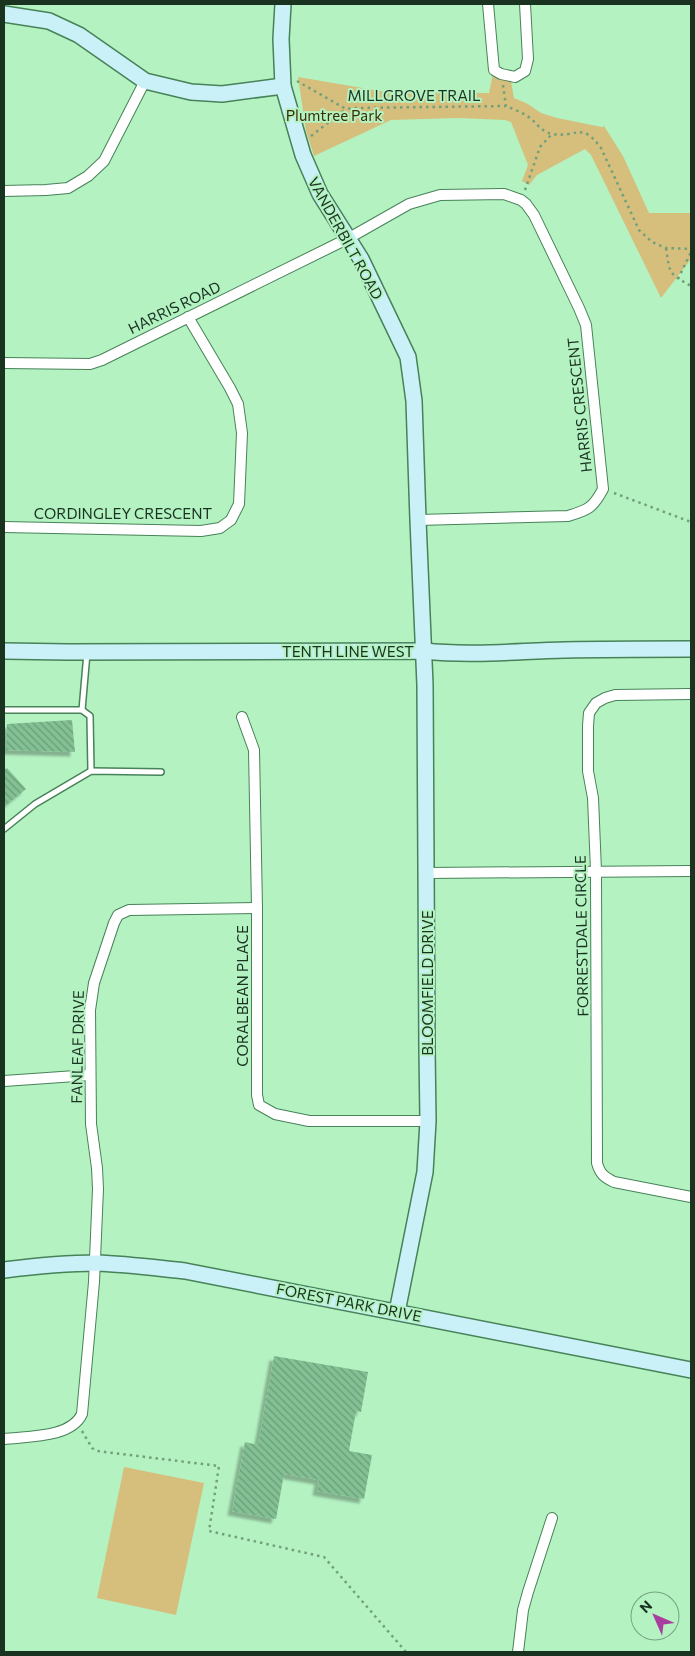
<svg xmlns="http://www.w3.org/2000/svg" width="695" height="1656" font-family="Commissioner,sans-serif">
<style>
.green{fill:#d6bf7c}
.building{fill:url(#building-back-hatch);filter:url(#shadow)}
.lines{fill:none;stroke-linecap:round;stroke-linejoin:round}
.lane-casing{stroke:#478258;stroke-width:8}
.street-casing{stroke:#478258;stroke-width:12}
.secondary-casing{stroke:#478258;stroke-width:18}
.path{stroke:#72a07c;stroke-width:2.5;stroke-dasharray:2.5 4;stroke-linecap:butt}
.lane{stroke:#fff;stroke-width:5}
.street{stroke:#fff;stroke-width:10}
.secondary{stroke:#caf1f8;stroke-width:15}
.labels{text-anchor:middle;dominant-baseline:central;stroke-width:4;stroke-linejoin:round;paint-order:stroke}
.street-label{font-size:15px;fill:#1a3321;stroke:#b4f2c2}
.park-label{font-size:15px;fill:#392c00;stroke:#b4f2c2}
</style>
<defs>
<pattern id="building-back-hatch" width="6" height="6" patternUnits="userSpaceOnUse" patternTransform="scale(1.25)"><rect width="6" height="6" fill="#83c093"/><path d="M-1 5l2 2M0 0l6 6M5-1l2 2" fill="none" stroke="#6a9d78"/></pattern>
<filter id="shadow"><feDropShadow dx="-4.5" dy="4.5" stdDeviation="1" flood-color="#0004"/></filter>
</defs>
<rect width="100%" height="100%" fill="#b4f2c2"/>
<g class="green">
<path d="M494,69l16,7 4,22 14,6 13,9 16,5 45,9 2,-1 19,30 26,57h42v46l-30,39 -70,-143 -6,-6 -48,26 -8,10 -7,-4 6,-16 -17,-43 -6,-2 -47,-2 -67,2 -77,36 -8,-25 -8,-54 88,15 103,1z"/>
<path d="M124,1467l80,16 -28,132 -79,-17z"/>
</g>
<g class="building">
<path d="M72,720l3,32 -69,-2 1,-26z"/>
<path d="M7,768l19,21 -22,18v-37z"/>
<path d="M274,1356l94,16 -7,40 -5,-1 -7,40 23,4 -8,44 -47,-8 2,-11 -35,-6 -8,45 -44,-8 13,-69 13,3z"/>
</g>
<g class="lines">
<defs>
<g id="lane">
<path d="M4,710h78l8,6 1,55"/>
<path d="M82,710l5,-57"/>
<path d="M4,829l31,-25 56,-33 70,1"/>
</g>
<g id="street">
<path d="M488,4l6,66 7,4 14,3 10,-6 3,-12 -3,-55"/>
<path d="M4,191l42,-1 22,-2 20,-12 16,-15 41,-80"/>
<path d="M4,363l86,1 12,-4 247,-122 60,-34 31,-9 64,-1 17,6 5,4 8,11 45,93 7,17 17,164c-10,19 -15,21 -35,27l-150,4"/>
<path d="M4,527l197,4 19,-3 11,-8 8,-16 3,-71 -4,-29 -8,-16 -42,-71"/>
<path d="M691,694l-76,1 -10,3 -9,5 -7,10 -1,13v45l5,27 3,73 1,292c3,11 7,14 17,19l77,15"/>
<path d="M242,717l12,33 3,158v187l2,10 16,9 34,7h119"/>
<path d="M426,873l265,-2"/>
<path d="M4,1081l86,-6"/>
<path d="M4,1439c24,-3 67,-1 78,-25l12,-132 4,-93 -1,-21 -6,-44 -1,-114 4,-27 20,-60 4,-8 11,-5 128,-2"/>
<path d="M518,1652l5,-42 5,-18 24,-74"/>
</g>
<g id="secondary">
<path d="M283,4l-2,35 2,47 20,69 17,39 41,65 47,98 6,44 4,119 7,165 2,364 1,72 -3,51 -28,140"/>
<path d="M4,14l45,7 30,14 66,46 46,11 31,2 61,-8"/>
<path d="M4,651l64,1 356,-1c47,5 94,0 141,-1 42,-1 84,-1 126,-1"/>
<path d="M4,1270c31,-4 62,-7 93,-7 29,1 59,5 88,8l506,99"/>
</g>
</defs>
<use href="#lane" class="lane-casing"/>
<use href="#street" class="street-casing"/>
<use href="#secondary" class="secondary-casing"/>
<g class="path">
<path d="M297,81l49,28 8,-1 152,-2c7,3 15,6 21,10 10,6 13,16 26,18 24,4 28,-13 48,14l38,82 13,12 14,6 25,1"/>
<path d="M503,85l3,21"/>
<path d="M311,136l35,-27"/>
<path d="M525,190l15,-43 12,-13"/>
<path d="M666,248c4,26 2,25 25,38"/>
<path d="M678,279l13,-27"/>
<path d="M614,493l77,29"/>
<path d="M82,1431l10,17 5,3 122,15 -10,65 115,26 82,95"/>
</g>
<use href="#lane" class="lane"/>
<use href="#street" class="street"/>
<use href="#secondary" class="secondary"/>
</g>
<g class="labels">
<g class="street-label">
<text x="414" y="95">MILLGROVE TRAIL</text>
<text transform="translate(346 238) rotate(61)">VANDERBILT ROAD</text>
<text transform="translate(174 307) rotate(-26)">HARRIS ROAD</text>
<text transform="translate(579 405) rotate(-96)">HARRIS CRESCENT</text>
<text x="123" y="513">CORDINGLEY CRESCENT</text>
<text x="348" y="651">TENTH LINE WEST</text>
<text transform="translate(581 936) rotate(-91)">FORRESTDALE CIRCLE</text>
<text transform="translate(427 983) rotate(-90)">BLOOMFIELD DRIVE</text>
<text transform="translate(242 996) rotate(-90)">CORALBEAN PLACE</text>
<text transform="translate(77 1047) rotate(-89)">FANLEAF DRIVE</text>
<text transform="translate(349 1302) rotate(11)">FOREST PARK DRIVE</text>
</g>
<g class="park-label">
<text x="334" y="115">Plumtree Park</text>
</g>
</g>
<rect width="695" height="1656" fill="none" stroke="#1a3321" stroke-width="10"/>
<g transform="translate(655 1616) rotate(315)"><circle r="24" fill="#b4f2c2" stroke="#76a682"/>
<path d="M0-4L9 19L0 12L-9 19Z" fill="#a93e9f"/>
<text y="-8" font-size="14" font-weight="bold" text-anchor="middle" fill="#1a3321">N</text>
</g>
</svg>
